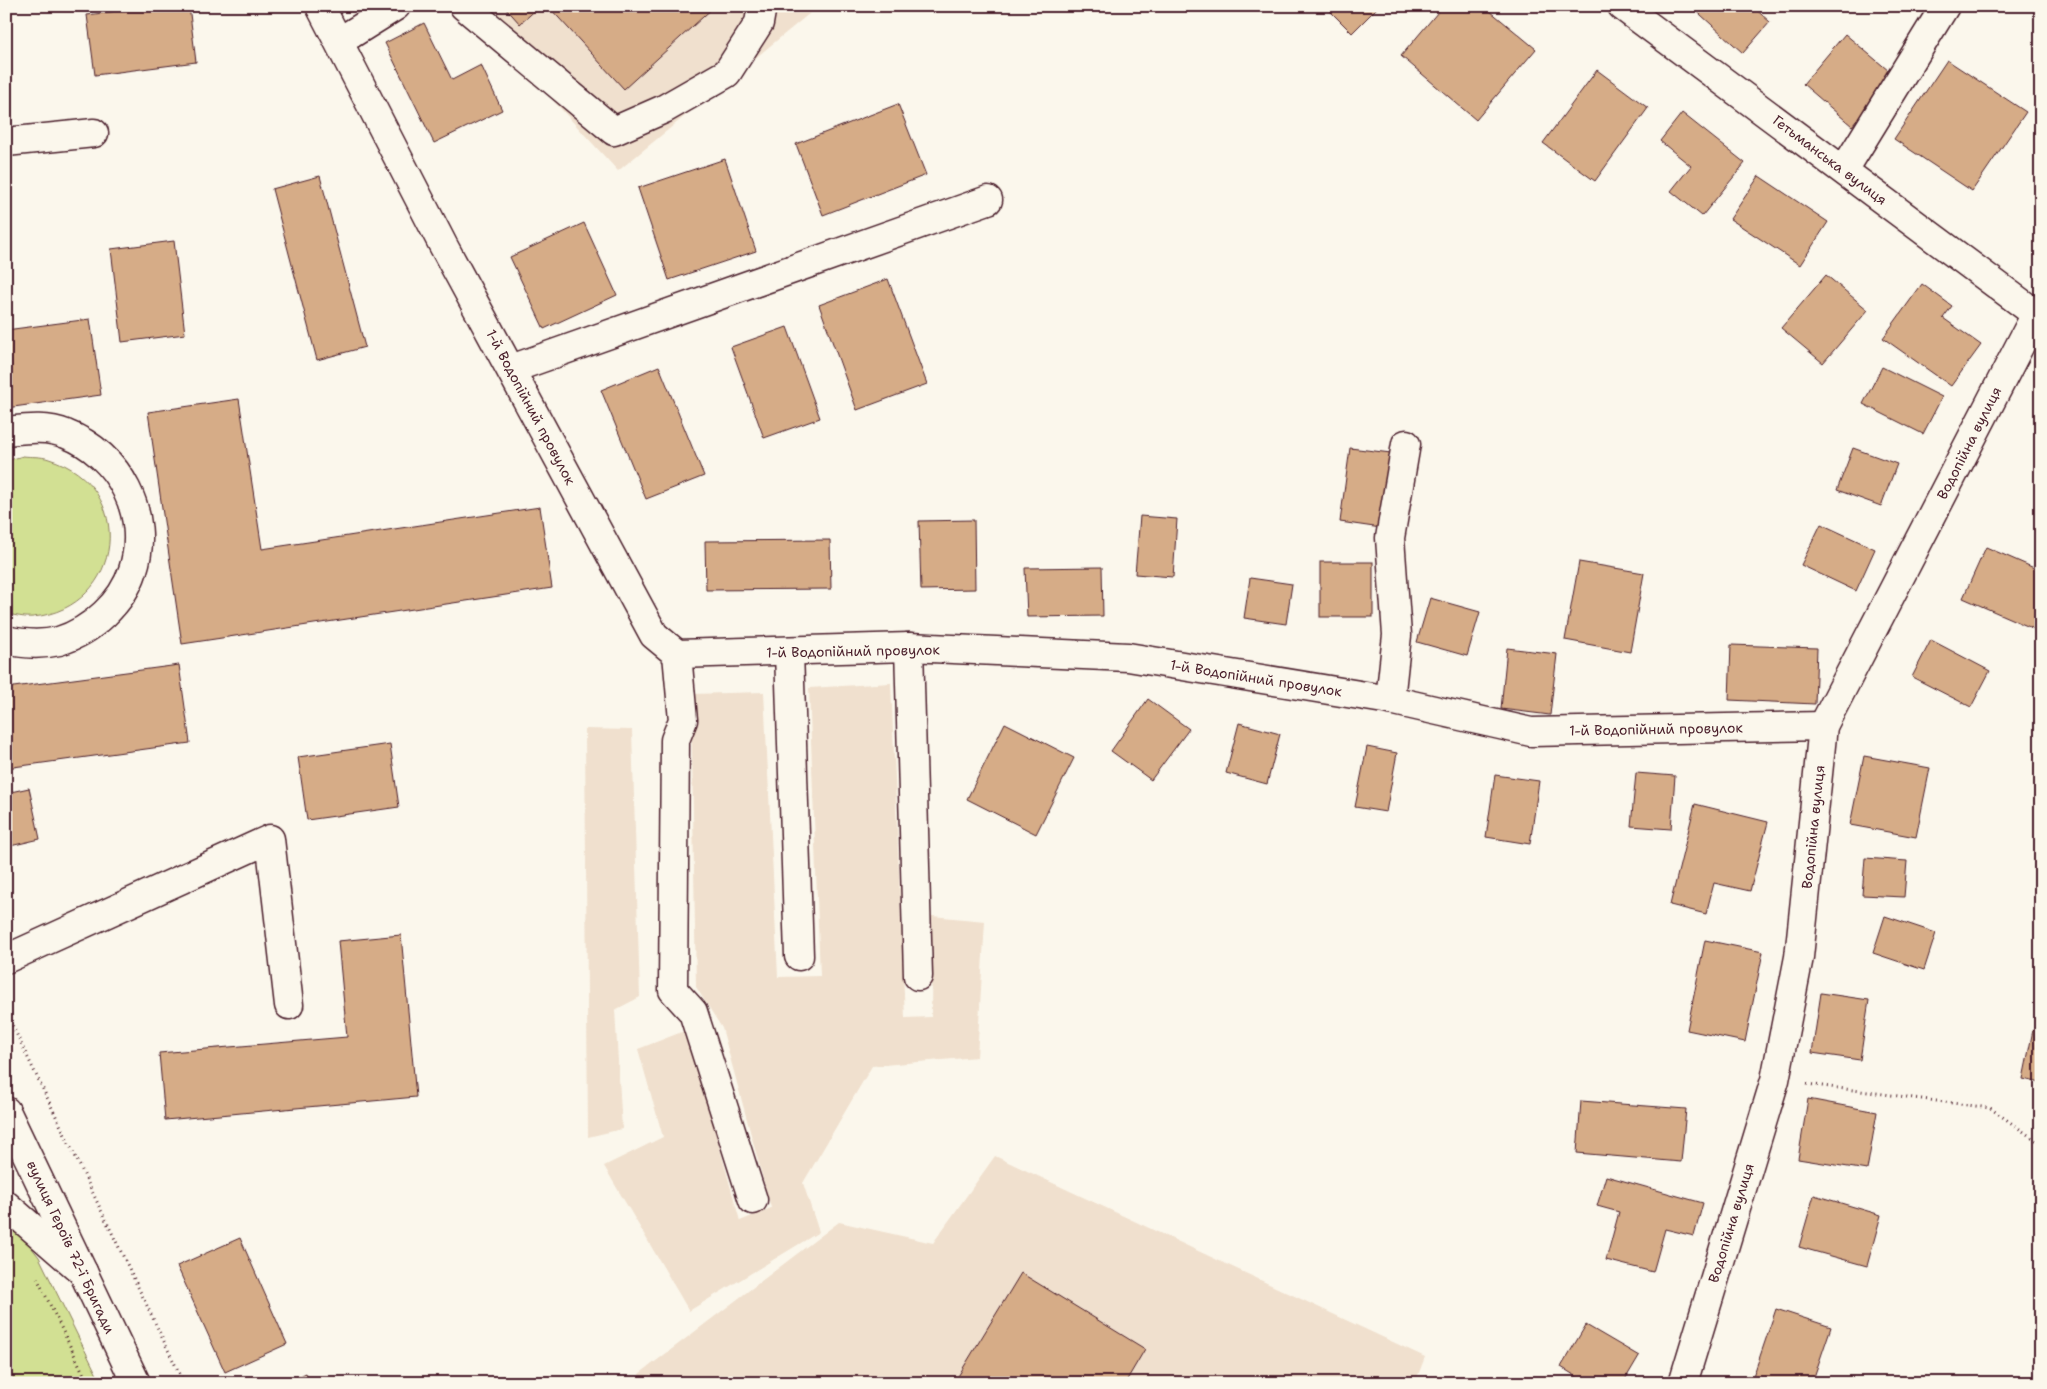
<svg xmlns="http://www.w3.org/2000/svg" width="2047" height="1389" font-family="'Shantell Sans',sans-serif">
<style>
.built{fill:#f0e0ce}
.green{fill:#d2e093;stroke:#8e805f}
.building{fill:#d6ac87;stroke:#4a1f2b}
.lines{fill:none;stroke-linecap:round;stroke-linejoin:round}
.minor-casing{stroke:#4a1f2b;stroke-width:31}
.major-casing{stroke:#4a1f2b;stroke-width:31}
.path{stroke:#4a1f2b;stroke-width:3;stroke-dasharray:1 4;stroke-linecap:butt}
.minor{stroke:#fbf7ec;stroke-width:28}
.major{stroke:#fbf7ec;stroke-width:28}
.labels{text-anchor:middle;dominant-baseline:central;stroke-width:4;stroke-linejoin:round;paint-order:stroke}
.street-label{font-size:14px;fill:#4a1f2b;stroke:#fbf7ec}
</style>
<rect width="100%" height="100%" fill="#fbf7ec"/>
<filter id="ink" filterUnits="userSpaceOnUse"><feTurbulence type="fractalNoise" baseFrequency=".02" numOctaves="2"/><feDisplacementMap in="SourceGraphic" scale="10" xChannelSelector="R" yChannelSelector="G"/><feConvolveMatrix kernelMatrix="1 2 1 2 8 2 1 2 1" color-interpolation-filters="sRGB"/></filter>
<g filter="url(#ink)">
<g class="built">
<path d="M466,6h344v7l-192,158z"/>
<path d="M891,683l14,335 26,-1 1,-101 53,5 -8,136 -105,9 -69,117 16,49 -130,79 -85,-145 59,-29 -25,-88 49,-19 53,191 31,-13 -49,-180 -26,-41 -5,-293 73,-2 14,285 42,-1 -11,-288z"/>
<path d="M585,729l47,1 8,267 -25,13 7,119 -34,8z"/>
<path d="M995,1156l430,201 -10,26h-773l-3,-9 200,-152 94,21z"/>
</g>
<g class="green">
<path d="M23,456c8,1 18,0 26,3 89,27 76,149 -16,158 -9,1 -18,-2 -27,-3v-153z"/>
<path d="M6,1221l14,12 19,24 62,126h-95z"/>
</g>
<g class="building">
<path d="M156,6h33l7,56 -101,13 -8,-60z"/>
<path d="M504,6h36l-20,18z"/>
<path d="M548,6h167l-91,83z"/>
<path d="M1325,6h54l-27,27z"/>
<path d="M1443,6h41l52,43 -60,71 -75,-64z"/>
<path d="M1691,6h61l18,16 -27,31z"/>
<path d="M424,23l28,57 29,-15 21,45 -68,33 -49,-100z"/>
<path d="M1845,34l50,42 -43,50 -49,-42z"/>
<path d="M1947,60l79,52 -54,79 -78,-52z"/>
<path d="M1597,70l51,38 -53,73 -52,-38z"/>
<path d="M898,104l28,71 -103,40 -27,-71z"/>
<path d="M1682,113l63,50 -43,53 -31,-25 20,-25 -31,-25z"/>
<path d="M725,159l31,92 -87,29 -31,-92z"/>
<path d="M320,176l45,171 -48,13 -45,-171z"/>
<path d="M1759,176l69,46 -28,43 -70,-46z"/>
<path d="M584,223l33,72 -73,34 -34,-72z"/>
<path d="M174,241l11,93 -63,8 -11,-93z"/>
<path d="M1826,275l42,35 -45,53 -42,-35z"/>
<path d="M888,279l39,105 -70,26 -38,-105z"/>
<path d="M1922,284l30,22 -9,12 38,27 -30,41 -68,-48z"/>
<path d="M90,319l11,76 -95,13v-78z"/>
<path d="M787,327l33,91 -56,20 -33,-91z"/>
<path d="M659,366l45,110 -58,23 -45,-109z"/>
<path d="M1882,367l60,30 -19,37 -60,-30z"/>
<path d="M239,399l23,150 278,-42 12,81 -370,56 -34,-232z"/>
<path d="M1350,448l41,5 -10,75 -41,-6z"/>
<path d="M1853,448l44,16 -16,42 -44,-16z"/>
<path d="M1140,516l37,3 -4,58 -38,-3z"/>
<path d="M974,520l1,69 -54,1 -2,-69z"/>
<path d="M1821,524l54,25 -19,42 -55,-26z"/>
<path d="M830,540l1,49 -125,1 -1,-49z"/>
<path d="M1986,547l55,24v61l-78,-34z"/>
<rect x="1320" y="562" width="53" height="55"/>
<path d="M1579,562l65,11 -14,79 -65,-12z"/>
<path d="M1102,567l1,49 -76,1 -2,-49z"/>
<path d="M1250,578l42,6 -6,40 -42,-6z"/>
<path d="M1430,598l50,14 -13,44 -50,-14z"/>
<path d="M1931,640l59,31 -19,36 -59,-30z"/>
<path d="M1731,645l86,3 -2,56 -86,-4z"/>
<path d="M1507,648l50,6 -7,61 -49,-6z"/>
<path d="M179,665l11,78 -184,25v-80z"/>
<path d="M1148,699l41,30 -38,51 -40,-29z"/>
<path d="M1005,723l69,35 -38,76 -69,-35z"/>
<path d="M1239,723l41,11 -13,50 -41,-11z"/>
<path d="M390,744l9,63 -92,13 -9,-63z"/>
<path d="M1367,747l30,6 -11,59 -31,-5z"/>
<path d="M1864,756l66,12 -14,69 -66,-12z"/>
<path d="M1636,773l39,3 -4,53 -40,-3z"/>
<path d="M1495,775l44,6 -9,63 -44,-7z"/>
<path d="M29,788l11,51 -34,8v-54z"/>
<path d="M1695,804l73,18 -18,69 -36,-8 -8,31 -36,-9z"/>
<path d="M1865,858l42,3 -3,36 -42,-2z"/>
<path d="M1885,916l51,17 -12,37 -51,-17z"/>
<path d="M401,935l15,162 -251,23 -6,-67 188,-16 -9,-96z"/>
<path d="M1705,940l58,12 -18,90 -58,-12z"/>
<path d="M1821,993l48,7 -9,60 -48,-7z"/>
<path d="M2033,1030l8,1v52l-18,-4z"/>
<path d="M1808,1099l69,13 -10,58 -69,-11z"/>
<path d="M1581,1101l105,8 -5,53 -104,-9z"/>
<path d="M1606,1176l97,27 -9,33 -29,-7 -12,43 -47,-12 13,-48 -22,-6z"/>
<path d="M1814,1195l67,20 -14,51 -68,-19z"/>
<path d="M240,1238l47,106 -62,28 -48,-106z"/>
<path d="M1021,1273l124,76 -20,34h-171z"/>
<path d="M1776,1309l55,18 -19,56h-61z"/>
<path d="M1586,1325l53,31 -16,27h-36l-26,-16z"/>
<path d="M306,1373l4,10h-24z"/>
</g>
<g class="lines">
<defs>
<g id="minor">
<path d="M320,6l123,239 211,390 23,19 232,-7 219,10 262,43 141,32 292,-6"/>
<path d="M464,6l150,125 50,-22 63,-36 32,-50 3,-17"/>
<path d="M1622,6l414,308"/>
<path d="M340,41l56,-35"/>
<path d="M6,142l88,-9"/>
<path d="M1844,170l101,-164"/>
<path d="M511,369l477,-169"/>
<path d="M6,431c20,-2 41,-5 60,3 53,20 85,81 67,136 -10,32 -41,61 -74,71 -17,4 -36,3 -53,-1"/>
<path d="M909,647l9,329"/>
<path d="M789,652l10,304"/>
<path d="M677,654l6,66 -8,20 -2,250 20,22 60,188"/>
<path d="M1390,700l7,-65 -7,-97 16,-94"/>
<path d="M6,959l264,-120 19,166"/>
<path d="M6,1205l77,67"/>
<path d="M1683,1383l92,-303 24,-123 24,-231 213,-412 5,-4"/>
</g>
<path id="major" d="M6,1111l130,272"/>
</defs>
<use href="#minor" class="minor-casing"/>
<use href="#major" class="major-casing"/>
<g class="path">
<path d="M6,1012l178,371"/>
<path d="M1807,1084l183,24 51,36"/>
<path d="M37,1278l51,105"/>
</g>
<use href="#minor" class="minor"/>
<use href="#major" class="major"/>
</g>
</g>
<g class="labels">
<g class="street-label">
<text transform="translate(1830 160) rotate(37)">Гетьманська вулиця</text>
<text transform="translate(531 407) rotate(62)">1-й Водопійний провулок</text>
<text transform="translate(1969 443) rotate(-63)">Водопійна вулиця</text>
<text transform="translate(853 651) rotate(-1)">1-й Водопійний провулок</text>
<text transform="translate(1256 678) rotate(9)">1-й Водопійний провулок</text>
<text transform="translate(1656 729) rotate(-1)">1-й Водопійний провулок</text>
<text transform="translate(1813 827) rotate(-84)">Водопійна вулиця</text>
<text transform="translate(1731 1223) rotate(-73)">Водопійна вулиця</text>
<text transform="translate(71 1247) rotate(65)">вулиця Героїв 72-ї Бригади</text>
</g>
</g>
<rect width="2047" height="1389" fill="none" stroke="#fbf7ec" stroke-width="25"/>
<rect x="12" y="12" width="2022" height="1364" fill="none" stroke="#4a1f2b" stroke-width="2" filter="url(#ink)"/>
</svg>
